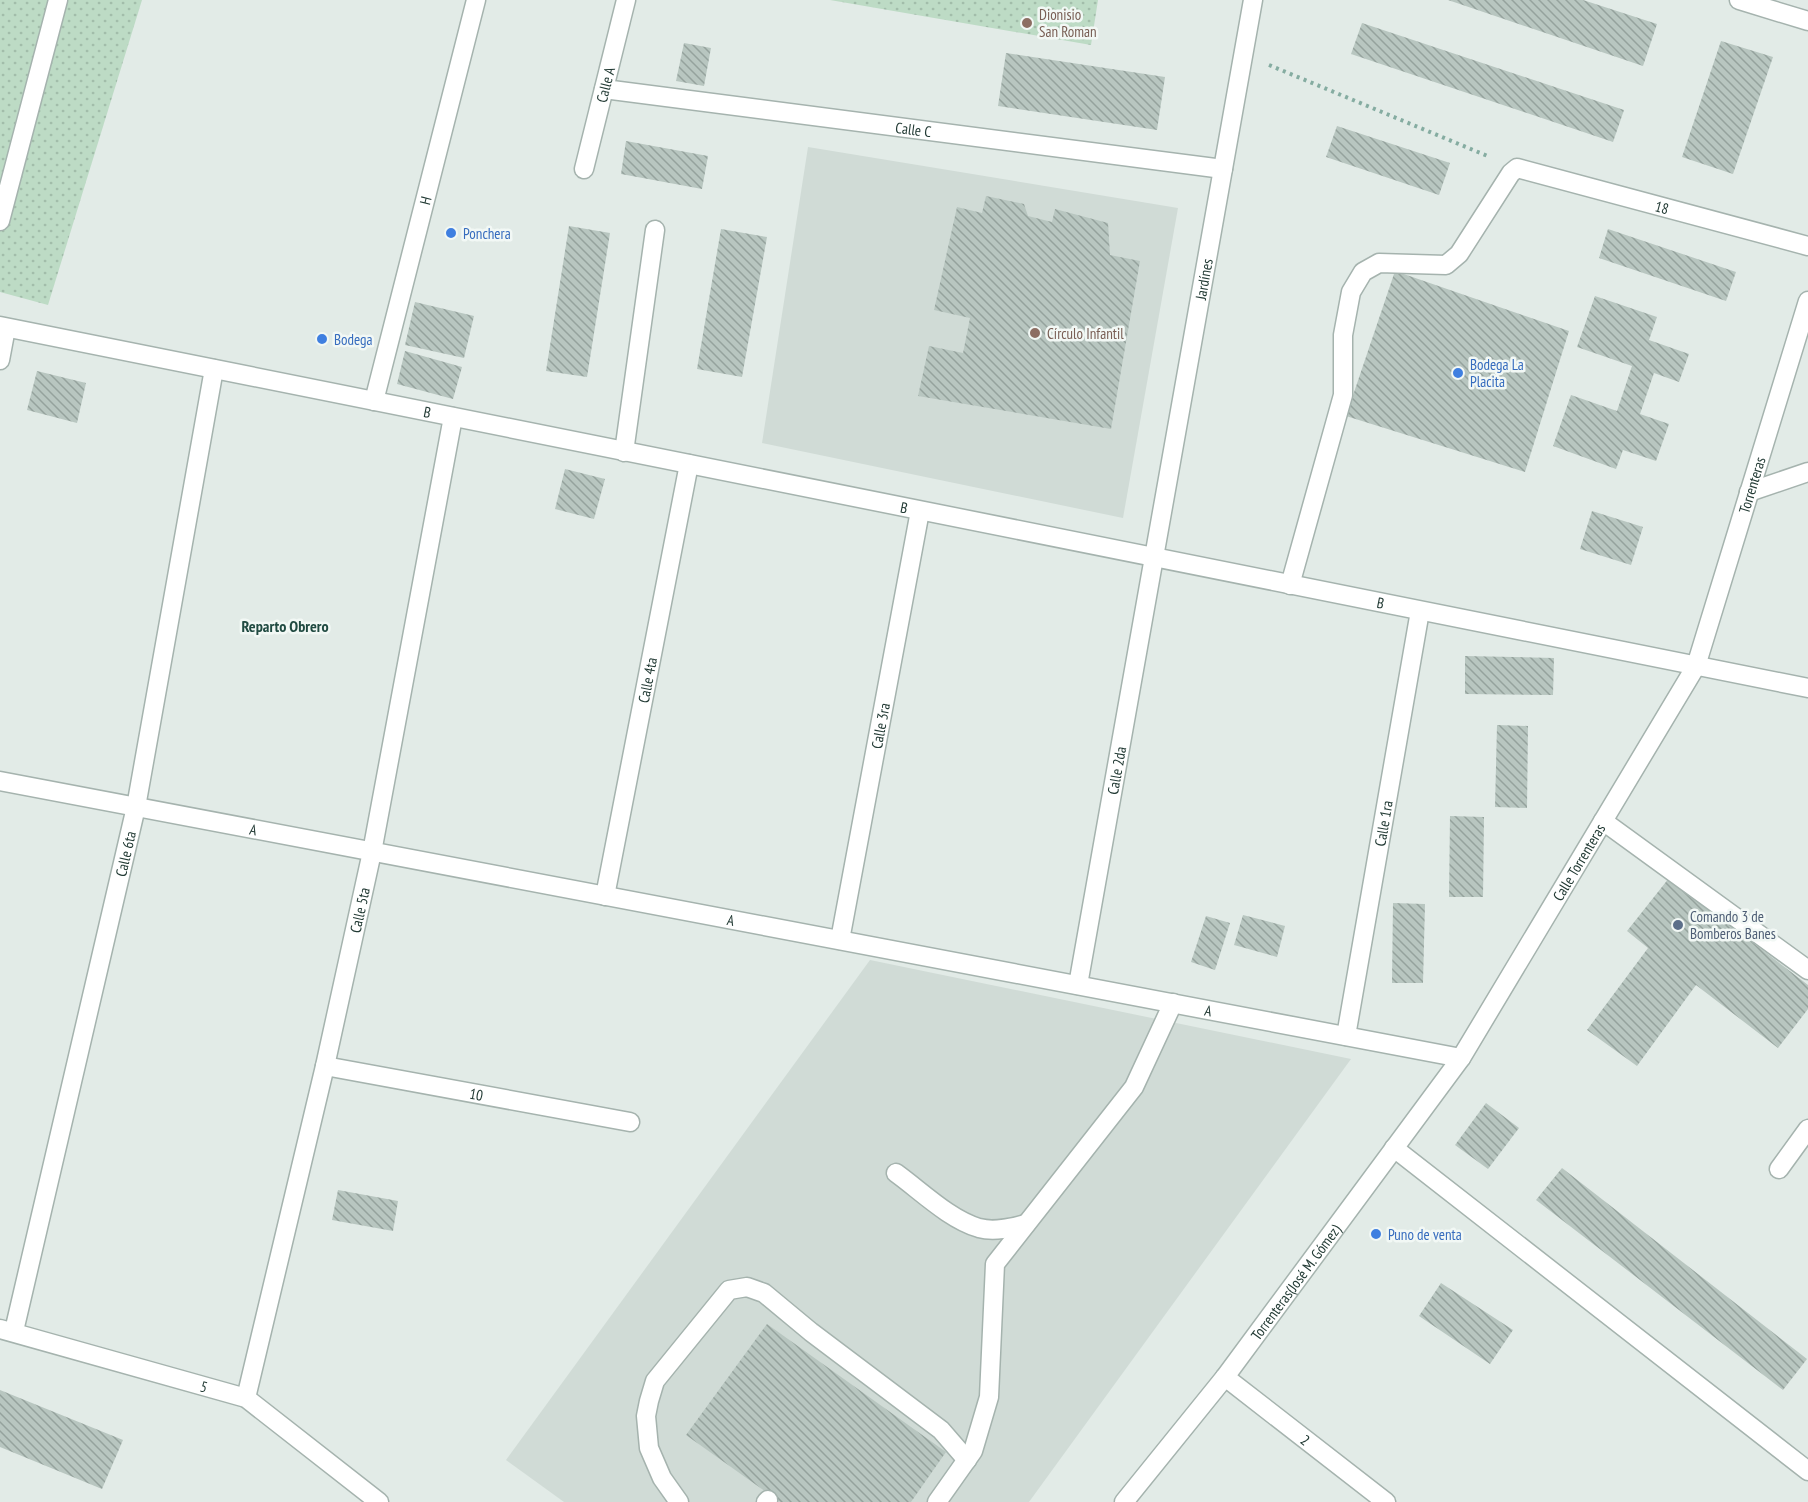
<svg xmlns="http://www.w3.org/2000/svg" width="1808" height="1502" font-family="'PT Sans Narrow',sans-serif">
<style>
.built{fill:#d0dbd6}
.grass{fill:url(#grass-dots)}
.building{fill:url(#building-back-hatch)}
.lines{fill:none;stroke-linecap:round;stroke-linejoin:round}
.minor-casing{stroke:#a5b3ae;stroke-width:21}
.path{stroke:#85aca1;stroke-width:4;stroke-dasharray:3 4.5;stroke-linecap:butt}
.minor{stroke:#fff;stroke-width:18}
.education-dot{fill:#8d6e63;stroke:#f2f8f5;stroke-width:2}
.shop-dot{fill:#3f7fe0;stroke:#f2f8f5;stroke-width:2}
.service-dot{fill:#5c6f8a;stroke:#f2f8f5;stroke-width:2}
.labels{text-anchor:middle;dominant-baseline:central;stroke-width:5;stroke-linejoin:round;paint-order:stroke}
.education-label{font-size:15px;fill:#785e54;stroke:#f2f8f5;text-anchor:start}
.street-label{font-size:15px;fill:#233b35;stroke:#f2f8f5}
.shop-label{font-size:15px;fill:#366cbe;stroke:#f2f8f5;text-anchor:start}
.service-label{font-size:15px;fill:#4e5e75;stroke:#f2f8f5;text-anchor:start}
.neighbourhood-label{font-size:16px;font-weight:bold;fill:#214b42;stroke:#f2f8f5}
</style>
<defs>
<pattern id="grass-dots" width="8" height="8" patternUnits="userSpaceOnUse" patternTransform="scale(1.5)"><rect width="8" height="8" fill="#bddbc5"/><path d="M2 2h.1M6 6h.1" fill="none" stroke="#a2bdaa" stroke-width="1.8" stroke-linecap="round"/></pattern>
<pattern id="building-back-hatch" width="6" height="6" patternUnits="userSpaceOnUse" patternTransform="scale(1.5)"><rect width="6" height="6" fill="#b8c6c0"/><path d="M-1 5l2 2M0 0l6 6M5-1l2 2" fill="none" stroke="#95a29d"/></pattern>
</defs>
<rect width="100%" height="100%" fill="#e2ebe7"/>
<g class="built">
<path d="M808,147l370,61 -55,310 -361,-75z"/>
<path d="M870,960l481,99 -322,443h-465l-58,-42z"/>
</g>
<g class="grass">
<path d="M0,0h142l-94,305 -48,-13z"/>
<path d="M830,0h268l-7,45z"/>
</g>
<g class="building">
<path d="M1448,0h135l74,24 -14,42z"/>
<path d="M1362,23l262,87 -11,32 -262,-88z"/>
<path d="M1721,41l52,16 -40,117 -51,-17z"/>
<path d="M684,43l27,5 -7,38 -28,-5z"/>
<path d="M1006,53l159,24 -8,53 -159,-24z"/>
<path d="M1337,126l113,37 -11,32 -113,-38z"/>
<path d="M626,141l82,15 -6,33 -81,-15z"/>
<path d="M986,196l38,8 4,12 24,6 3,-13 53,14 2,32 30,6 -29,168 -193,-33 11,-50 34,7 7,-35 -36,-8 23,-103 25,6z"/>
<path d="M569,226l41,7 -23,144 -41,-6z"/>
<path d="M721,229l46,8 -25,140 -45,-8z"/>
<path d="M1608,229l128,43 -10,29 -127,-43z"/>
<path d="M1395,271l174,60 -44,141 -179,-56z"/>
<path d="M1595,296l62,21 -8,23 40,14 -10,28 -25,-9 -14,41 29,10 -13,37 -33,-11 -7,19 -63,-23 18,-51 46,16 15,-45 -55,-19z"/>
<path d="M415,302l59,14 -10,42 -59,-13z"/>
<path d="M405,351l57,16 -9,32 -56,-15z"/>
<path d="M37,371l49,12 -9,40 -50,-13z"/>
<path d="M565,469l40,10 -11,40 -39,-10z"/>
<path d="M1592,511l51,16 -12,38 -51,-16z"/>
<path d="M1465,656l89,2 -1,37 -88,-1z"/>
<path d="M1497,725l31,1 -1,82 -32,-1z"/>
<path d="M1450,816l34,1 -1,80h-34z"/>
<path d="M1669,878l139,107v24l-30,39 -82,-63 -59,81 -50,-36 61,-82 -21,-17z"/>
<path d="M1393,903l32,1 -2,79h-31z"/>
<path d="M1243,915l42,11 -8,31 -43,-12z"/>
<path d="M1206,916l24,7 -15,47 -24,-8z"/>
<path d="M1486,1103l33,25 -31,41 -33,-24z"/>
<path d="M1562,1168l245,191 -24,31 -247,-190z"/>
<path d="M338,1190l60,11 -5,30 -61,-11z"/>
<path d="M1441,1283l72,47 -23,34 -71,-48z"/>
<path d="M767,1324l179,128 -35,50h-131l-94,-67z"/>
<path d="M0,1390l123,50 -21,49 -102,-42z"/>
</g>
<g class="lines">
<defs>
<g id="minor">
<path d="M1739,0l69,21"/>
<path id="s1" d="M604,89l619,80"/>
<path id="s2" d="M584,169l42,-169"/>
<path d="M0,221l58,-221"/>
<path id="s3" d="M0,326l1808,362"/>
<path d="M0,360l6,-32"/>
<path id="s4" d="M374,401l102,-401"/>
<path d="M624,452l31,-222"/>
<path d="M1749,492l59,-20"/>
<path id="s5" d="M1290,585l53,-190v-60l8,-43 12,-20 16,-9 67,2 13,-11 52,-81 6,-5 291,78"/>
<path id="s6" d="M0,781l1461,277"/>
<path d="M1603,821l205,149"/>
<path id="s7" d="M605,896l84,-432"/>
<path id="s8" d="M840,940l80,-429"/>
<path id="s9" d="M1078,985l175,-985"/>
<path id="s10" d="M1346,1036l74,-425"/>
<path id="s11" d="M325,1066l305,56"/>
<path d="M1394,1148l414,323"/>
<path d="M1779,1169l29,-40"/>
<path d="M896,1173c25,18 53,46 83,55 15,4 32,0 47,-4"/>
<path id="s12" d="M0,1329l246,69 133,104"/>
<path id="s13" d="M14,1331l122,-524 78,-438"/>
<path id="s14" d="M1225,1377l161,125"/>
<path id="s15" d="M246,1398l79,-332 47,-214 81,-435"/>
<path d="M679,1502l-17,-24 -13,-30 -3,-32 3,-15 6,-20 74,-91 18,-3 17,6 47,39 130,98 26,30"/>
<path d="M766,1502l2,-2"/>
<path d="M937,1502l36,-51 16,-54 6,-133 139,-177 39,-84"/>
<path id="s16" d="M1124,1502l101,-125 236,-319 235,-392 112,-365"/>
</g>
</defs>
<use href="#minor" class="minor-casing"/>
<path class="path" d="M1269,65l221,92"/>
<use href="#minor" class="minor"/>
</g>
<g class="education-dot">
<circle cx="1027" cy="23" r="6"/>
<circle cx="1035" cy="333" r="6"/>
</g>
<g class="shop-dot">
<circle cx="451" cy="233" r="6"/>
<circle cx="322" cy="339" r="6"/>
<circle cx="1458" cy="373" r="6"/>
<circle cx="1376" cy="1234" r="6"/>
</g>
<circle class="service-dot" cx="1678" cy="925" r="6"/>
<g class="labels">
<g class="education-label">
<text x="1039" y="14">Dionisio<tspan x="1039" dy="17">San Roman</tspan></text>
<text x="1047" y="333">Círculo Infantil</text>
</g>
<g class="street-label">
<text stroke="none"><textPath href="#s2" startOffset="87">Calle A</textPath></text>
<text stroke="none"><textPath href="#s1" startOffset="312">Calle C</textPath></text>
<text stroke="none"><textPath href="#s4" startOffset="207">H</textPath></text>
<text stroke="none"><textPath href="#s5" startOffset="681">18</textPath></text>
<text stroke="none"><textPath href="#s9" startOffset="717">Jardínes</textPath></text>
<text stroke="none"><textPath href="#s3" startOffset="436">B</textPath></text>
<text stroke="none"><textPath href="#s16" startOffset="1204">Torrenteras</textPath></text>
<text stroke="none"><textPath href="#s3" startOffset="922">B</textPath></text>
<text stroke="none"><textPath href="#s3" startOffset="1408">B</textPath></text>
<text stroke="none"><textPath href="#s7" startOffset="220">Calle 4ta</textPath></text>
<text stroke="none"><textPath href="#s8" startOffset="218">Calle 3ra</textPath></text>
<text stroke="none"><textPath href="#s9" startOffset="218">Calle 2da</textPath></text>
<text stroke="none"><textPath href="#s10" startOffset="216">Calle 1ra</textPath></text>
<text stroke="none"><textPath href="#s6" startOffset="258">A</textPath></text>
<text stroke="none"><textPath href="#s13" startOffset="490">Calle 6ta</textPath></text>
<text stroke="none"><textPath href="#s16" startOffset="786">Calle Torrenteras</textPath></text>
<text stroke="none"><textPath href="#s15" startOffset="501">Calle 5ta</textPath></text>
<text stroke="none"><textPath href="#s6" startOffset="744">A</textPath></text>
<text stroke="none"><textPath href="#s6" startOffset="1230">A</textPath></text>
<text stroke="none"><textPath href="#s11" startOffset="154">10</textPath></text>
<text stroke="none"><textPath href="#s16" startOffset="279">Torrenteras(José M. Gómez)</textPath></text>
<text stroke="none"><textPath href="#s12" startOffset="212">5</textPath></text>
<text stroke="none"><textPath href="#s14" startOffset="102">2</textPath></text>
</g>
<g class="shop-label">
<text x="463" y="233">Ponchera</text>
<text x="334" y="339">Bodega</text>
<text x="1470" y="364">Bodega La<tspan x="1470" dy="17">Placita</tspan></text>
<text x="1388" y="1234">Puno de venta</text>
</g>
<g class="service-label">
<text x="1690" y="916">Comando 3 de<tspan x="1690" dy="17">Bomberos Banes</tspan></text>
</g>
<g class="neighbourhood-label">
<text x="285" y="626">Reparto Obrero</text>
</g>
</g>
</svg>
